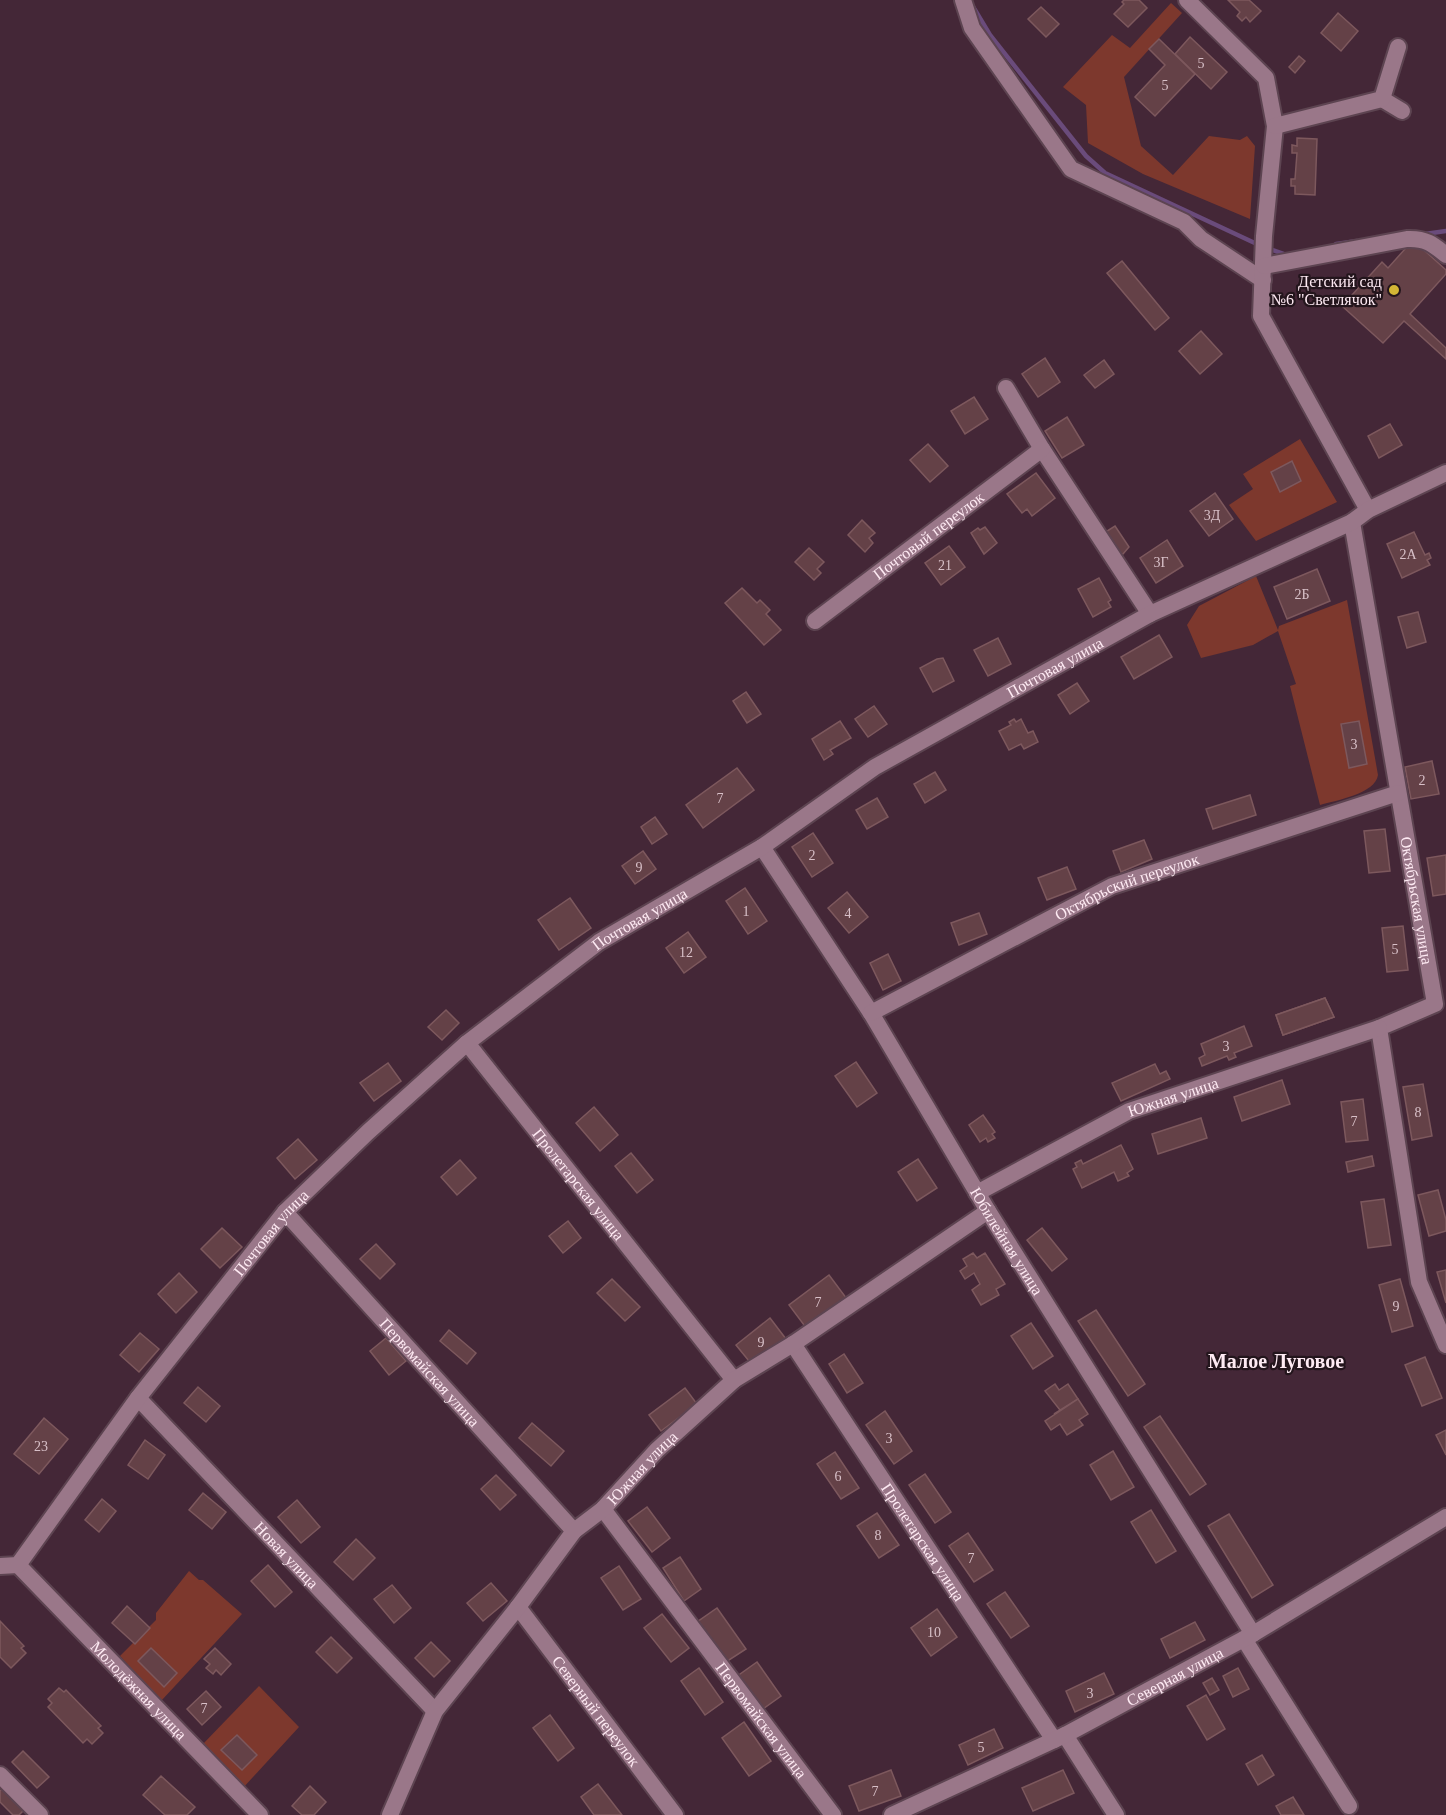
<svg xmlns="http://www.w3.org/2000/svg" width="1446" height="1815" font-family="'Times New Roman',serif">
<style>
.green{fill:#7d382d}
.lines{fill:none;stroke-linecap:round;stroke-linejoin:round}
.stream{stroke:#6a4b7b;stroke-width:4.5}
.building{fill:#644147;stroke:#7d585d;stroke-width:1.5}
.minor-casing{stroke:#5d4451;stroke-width:20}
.minor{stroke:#9a7789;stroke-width:16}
.poi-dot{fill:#d3b635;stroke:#23151c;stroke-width:2}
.labels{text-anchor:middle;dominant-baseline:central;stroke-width:4.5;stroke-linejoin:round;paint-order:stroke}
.number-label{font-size:14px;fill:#d8c0c8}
.poi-label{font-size:16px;fill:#feeaf3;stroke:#23151c;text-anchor:end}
.street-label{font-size:16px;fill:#feeaf3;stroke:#23151c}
.quarter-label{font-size:20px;font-weight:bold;fill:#feeaf3;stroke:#23151c}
</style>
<rect width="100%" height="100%" fill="#442737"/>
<g class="green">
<path d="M1171,3l11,10 -58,64 17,69 32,29 36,-39 31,4 7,-4 8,10 -5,73 -107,-45 -55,-31 -2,-38 -23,-18 49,-52 18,13z"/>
<path d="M1300,439l37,63 -81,39 -27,-36 24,-16 -10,-15z"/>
<path d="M1256,576l22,54 1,-4 68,-26 31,175c-3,19 -41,25 -58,30l-30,-119 6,-2 -18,-53 -25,14 -52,13 -14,-33 12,-19z"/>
<path d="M189,1571l10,9h4l39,34 -81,87 -41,-45 36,-36v-7z"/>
<path d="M259,1686l40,41 -57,62 -40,-44z"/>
</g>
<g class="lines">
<g class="stream">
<path d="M972,5l18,30 96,121 19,17 154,72"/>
<path d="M1425,234l21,-3"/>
<path d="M1336,244l21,-3"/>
<path d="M1267,248l20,7"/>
</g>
</g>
<g class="building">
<path d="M1124,0h15l8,8 -19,19 -14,-13 10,-10 -2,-2z"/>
<path d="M1228,0h21l12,11 -11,11 -4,-5 -4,4 -5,-5 3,-4z"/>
<path d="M1041,7l18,17 -13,13 -18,-18z"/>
<path d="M1338,13l20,18 -17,20 -20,-18z"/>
<path d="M1190,37l37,35 -16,17 -36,-35z"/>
<path d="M1159,39l36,35 -40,42 -20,-19 30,-32 -16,-16z"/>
<path d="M1299,56l6,5 -10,12 -6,-6z"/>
<path d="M1297,138l20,1 -2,56 -20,-1v-8h-4v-7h4l2,-26h-5v-8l5,1z"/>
<path d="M1413,240l33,30v4l-36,40 36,34v11l-42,-38 -21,22 -41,-37 40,-44 6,6z"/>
<path d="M1122,261l47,57 -14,12 -48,-57z"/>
<path d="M1201,331l21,23 -22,20 -21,-23z"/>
<path d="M1045,358l15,24 -22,15 -16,-23z"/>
<path d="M1104,360l10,14 -19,14 -11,-13z"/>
<path d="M974,397l14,22 -23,15 -14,-23z"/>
<path d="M1067,417l17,28 -22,13 -17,-27z"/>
<path d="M1390,424l12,21 -23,13 -11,-22z"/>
<path d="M928,444l20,22 -18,16 -20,-22z"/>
<path d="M1292,461l9,20 -21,11 -9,-20z"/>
<path d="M1036,473l19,25 -23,18 -5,-7 -5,4 -15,-19z"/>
<path d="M1215,493l18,26 -24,17 -19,-25z"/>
<path d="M862,520l13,13 -6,5 4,5 -8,9 -17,-17z"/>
<path d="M1115,526l14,21 -6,7h-4l-15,-21z"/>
<path d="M985,527l12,16 -13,11 -13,-21 7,-5 2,2z"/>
<path d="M1414,532l11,23 4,-2 2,5 -4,2 3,5 -28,13 -15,-34z"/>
<path d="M1167,540l16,26 -27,17 -16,-25z"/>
<path d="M949,546l16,21 -24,18 -16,-22z"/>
<path d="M809,548l15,14 -7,7 4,4 -7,7 -19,-18z"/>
<path d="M1317,569l13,32 -43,18 -13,-32z"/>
<path d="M1099,578l12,22 -3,2 3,5 -18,10 -15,-28z"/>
<path d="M742,588l15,15 3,-3 10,10 -4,4 15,16 -17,15 -39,-42z"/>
<path d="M1418,612l8,30 -19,6 -9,-31z"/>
<path d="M1159,635l13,22 -38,22 -13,-22z"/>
<path d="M998,638l13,26 -23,12 -14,-26z"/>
<path d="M943,658l11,23 -21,11 -13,-24 17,-9z"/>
<path d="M1077,683l12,18 -19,13 -12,-19z"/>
<path d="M746,692l15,22 -14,9 -14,-22z"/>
<path d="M874,706l13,18 -19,13 -13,-18z"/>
<path d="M1014,719l2,3 5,-3 7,14 5,-2 5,11 -14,7 -3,-5 -12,6 -10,-19 12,-6 -2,-3z"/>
<path d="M840,721l11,17 -21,12 3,4 -9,6 -12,-21z"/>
<path d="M1359,721l8,43 -18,4 -8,-44z"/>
<path d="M1432,761l7,33 -28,5 -6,-32z"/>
<path d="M737,768l17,22 -51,38 -17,-23z"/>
<path d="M935,772l11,18 -21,13 -11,-19z"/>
<path d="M1250,795l6,20 -43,14 -7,-20z"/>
<path d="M877,798l11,19 -21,12 -11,-19z"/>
<path d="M655,817l12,17 -15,10 -11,-17z"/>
<path d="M1385,829l5,42 -21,2 -5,-42z"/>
<path d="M813,833l20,30 -21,14 -20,-30z"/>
<path d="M1144,840l8,19 -31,13 -8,-21z"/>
<path d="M643,851l13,18 -21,15 -13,-18z"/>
<path d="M1446,855v39l-13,2 -6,-38z"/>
<path d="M1067,867l9,22 -29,11 -9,-22z"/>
<path d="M745,888l22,33 -19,13 -22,-33z"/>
<path d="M847,892l21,25 -19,16 -21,-25z"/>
<path d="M570,898l21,30 -32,22 -21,-30z"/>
<path d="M979,913l8,21 -28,11 -8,-22z"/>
<path d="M1403,926l5,44 -21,2 -5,-44z"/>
<path d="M688,932l18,25 -22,16 -18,-25z"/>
<path d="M888,954l13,27 -18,9 -13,-27z"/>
<path d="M1325,998l9,19 -51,18 -7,-20z"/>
<path d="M1325,998l9,19 -51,18 -7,-20z"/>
<path d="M446,1010l13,13 -17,17 -14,-13z"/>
<path d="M1244,1026l8,20 -18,7 2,4 -7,3 -2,-4 -25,10 -3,-8 6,-3 -4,-11z"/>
<path d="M856,1062l21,31 -20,14 -22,-31z"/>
<path d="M388,1063l13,18 -27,20 -14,-18z"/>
<path d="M1155,1064l5,10 6,-3 4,8 -49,22 -9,-18z"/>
<path d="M1282,1080l8,24 -48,17 -8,-24z"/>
<path d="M1423,1084l9,52 -20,4 -9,-53z"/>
<path d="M1363,1099l5,41 -22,2 -5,-40z"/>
<path d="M594,1107l24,28 -18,16 -24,-28z"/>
<path d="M983,1115l12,17 -3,2 3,4 -7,4 -2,-4 -6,4 -11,-17z"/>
<path d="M1201,1118l6,20 -49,16 -6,-20z"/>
<path d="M298,1139l19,21 -22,19 -18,-21z"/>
<path d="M1121,1145l12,24 -6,4 2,3 -11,5 -4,-9 -32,16 -9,-19 4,-2 -2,-4 6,-3 2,4z"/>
<path d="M631,1153l22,27 -16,13 -22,-27z"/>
<path d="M1372,1156l2,10 -26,6 -2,-10z"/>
<path d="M918,1159l19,29 -20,13 -19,-29z"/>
<path d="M460,1160l16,18 -19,17 -16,-18z"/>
<path d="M1438,1190l8,30v11l-17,5 -11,-41z"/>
<path d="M1384,1199l7,46 -23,3 -7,-46z"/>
<path d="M568,1221l13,17 -18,15 -14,-17z"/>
<path d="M222,1228l20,19 -22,21 -19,-19z"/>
<path d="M1042,1228l25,31 -15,12 -25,-31z"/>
<path d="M376,1244l19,20 -15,15 -20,-20z"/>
<path d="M973,1253l4,5 8,-5 20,31 -9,5 3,6 -18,10 -9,-15 8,-6 -6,-11 -9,6 -5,-8 7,-5 -4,-7z"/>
<path d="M1446,1270v33l-9,-31z"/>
<path d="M179,1273l18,19 -21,21 -18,-19z"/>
<path d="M829,1275l18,24 -40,30 -18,-24z"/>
<path d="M612,1279l28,28 -15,14 -28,-28z"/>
<path d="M1400,1279l13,47 -21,6 -13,-47z"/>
<path d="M1096,1310l49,74 -17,12 -50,-75z"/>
<path d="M770,1318l16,21 -33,27 -17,-21z"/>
<path d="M1031,1323l22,33 -20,13 -22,-33z"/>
<path d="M449,1330l27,23 -9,11 -27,-23z"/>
<path d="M140,1333l19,16 -20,23 -19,-17z"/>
<path d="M386,1338l20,23 -17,14 -19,-24z"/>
<path d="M844,1354l19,29 -16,10 -18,-29z"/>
<path d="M1425,1357l17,41 -20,8 -17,-41z"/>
<path d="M1055,1384l4,6 9,-6 10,15 -24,15 6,-4 -15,-19z"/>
<path d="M198,1387l22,19 -14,16 -22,-19z"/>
<path d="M685,1388l12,16 -36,27 -12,-16z"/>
<path d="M1078,1399l10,15 -9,6 4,5 -16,10 -7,-11 -9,6 -6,-9z"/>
<path d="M885,1411l27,40 -18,13 -28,-39z"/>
<path d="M1160,1416l46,68 -16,11 -46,-68z"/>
<path d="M44,1418l24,21 -29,35 -25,-20z"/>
<path d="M532,1423l32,28 -13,15 -32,-28z"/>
<path d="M1446,1430v25l-10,-20z"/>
<path d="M145,1440l20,15 -17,24 -20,-14z"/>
<path d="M1113,1451l21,36 -23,13 -21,-35z"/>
<path d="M835,1452l24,36 -18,11 -24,-35z"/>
<path d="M925,1474l26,38 -16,11 -26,-38z"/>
<path d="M496,1475l20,20 -16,15 -19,-21z"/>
<path d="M203,1493l23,19 -14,17 -23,-19z"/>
<path d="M102,1499l14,12 -17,21 -14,-12z"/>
<path d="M297,1500l23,27 -19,16 -23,-26z"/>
<path d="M647,1507l23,31 -18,14 -24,-31z"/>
<path d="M1151,1510l25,41 -20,12 -25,-41z"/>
<path d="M877,1513l22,32 -20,13 -22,-32z"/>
<path d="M1229,1514l44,71 -21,13 -44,-72z"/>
<path d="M968,1533l25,37 -19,12 -25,-36z"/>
<path d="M356,1539l19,19 -22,22 -19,-18z"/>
<path d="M680,1557l21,32 -17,12 -21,-33z"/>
<path d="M268,1565l24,27 -17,15 -24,-26z"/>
<path d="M619,1566l22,33 -18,11 -22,-32z"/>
<path d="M491,1583l16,18 -24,20 -16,-18z"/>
<path d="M392,1585l19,23 -17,15 -20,-24z"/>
<path d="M1005,1592l24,34 -18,12 -24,-34z"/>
<path d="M127,1606l23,22 -15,16 -23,-21z"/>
<path d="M717,1608l29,41 -20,13 -29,-40z"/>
<path d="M937,1609l20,28 -26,19 -20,-28z"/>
<path d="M662,1614l27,34 -18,14 -27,-34z"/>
<path d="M0,1621l24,25 -3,2 5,5 -15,15 -11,-11z"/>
<path d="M1195,1622l10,18 -35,18 -9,-19z"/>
<path d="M331,1637l21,21 -15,15 -21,-21z"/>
<path d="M431,1642l19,19 -16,16 -19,-19z"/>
<path d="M151,1648l26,25 -13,14 -26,-26z"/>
<path d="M215,1648l16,16 -10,11 -5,-5 -3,4 -7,-6 4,-4 -6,-5z"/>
<path d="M757,1662l24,34 -21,15 -24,-34z"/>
<path d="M699,1668l24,34 -18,13 -24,-34z"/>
<path d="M1238,1668l11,21 -16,8 -10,-21z"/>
<path d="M1104,1673l10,21 -39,18 -9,-21z"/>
<path d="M1212,1678l7,12 -9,5 -7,-12z"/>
<path d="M59,1688l5,4 2,-2 35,36 -3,2 5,5 -11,11 -5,-5 -4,4 -35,-36 4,-4 -4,-4z"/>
<path d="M206,1691l15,16 -19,18 -15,-16z"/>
<path d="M1206,1695l19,34 -18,11 -20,-34z"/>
<path d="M550,1715l24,33 -16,13 -25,-33z"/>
<path d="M744,1722l27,39 -22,15 -27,-38z"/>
<path d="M994,1729l9,19 -35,17 -9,-20z"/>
<path d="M237,1735l20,20 -15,15 -21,-20z"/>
<path d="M23,1751l26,26 -12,11 -25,-26z"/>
<path d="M1262,1755l12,20 -16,10 -12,-21z"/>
<path d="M891,1770l10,26 -42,15 -10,-25z"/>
<path d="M1063,1770l11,23 -41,18 -11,-23z"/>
<path d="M161,1776l34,31 -8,8h-22l-22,-20z"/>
<path d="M598,1784l24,31h-28l-13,-18z"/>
<path d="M6,1785l22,21 -9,9h-6l-13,-13v-11z"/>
<path d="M310,1786l16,16 -12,13h-12l-10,-9z"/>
<path d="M1293,1797l11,18h-23l-5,-9z"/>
</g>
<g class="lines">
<defs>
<g id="minor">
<path d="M963,0l9,28 99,141 113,53 17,17 62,41"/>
<path d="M1187,0l79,78 9,48 -11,110 -3,80 107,194"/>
<path d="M1382,99l20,12"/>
<path d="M1275,126l107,-27 16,-52"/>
<path d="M1264,266l143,-27c18,-1 26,5 39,16"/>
<path d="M1006,388l36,61 108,165"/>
<path id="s1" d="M1352,522l83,482 -56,24 40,254 27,63"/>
<path id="s2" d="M815,621l227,-172"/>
<path id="s3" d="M762,847l109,166 117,198 265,423"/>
<path id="s4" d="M871,1013l241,-127 286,-93"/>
<path id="s5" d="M467,1043l267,337"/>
<path id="s6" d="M977,1193l152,-82 250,-83"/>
<path id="s7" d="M285,1212l289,319"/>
<path id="s8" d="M793,1344l261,396"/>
<path id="s9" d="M138,1398l297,313"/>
<path id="s10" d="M603,1509l230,306"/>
<path id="s11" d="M18,1565l242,250"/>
<path id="s12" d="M0,1566l18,-1 120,-167 147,-186 83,-80 99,-89 132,-101 163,-95 113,-80 275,-153 202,-92 16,-12 78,-37"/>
<path id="s13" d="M518,1607l157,208"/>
<path d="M1244,1639l105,167"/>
<path d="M1065,1735l51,80"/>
<path d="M0,1775l40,40"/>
<path id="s14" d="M390,1815l45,-104 83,-104 56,-76 29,-22 54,-59 77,-70 59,-36 195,-133"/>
<path id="s15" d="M892,1815l173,-80 188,-101 193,-117"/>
</g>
</defs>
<use href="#minor" class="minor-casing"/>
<use href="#minor" class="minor"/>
</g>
<circle class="poi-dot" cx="1394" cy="290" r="6"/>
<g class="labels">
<g class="number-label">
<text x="1201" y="63">5</text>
<text x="1165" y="85">5</text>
<text x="1212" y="515">3Д</text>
<text x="1408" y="554">2А</text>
<text x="1161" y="562">3Г</text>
<text x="945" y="565">21</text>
<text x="1302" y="594">2Б</text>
<text x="1354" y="744">3</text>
<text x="1422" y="780">2</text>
<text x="720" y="798">7</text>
<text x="812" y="855">2</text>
<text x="639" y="867">9</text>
<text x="746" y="911">1</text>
<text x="848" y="913">4</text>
<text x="1395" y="949">5</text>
<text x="686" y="952">12</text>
<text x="1226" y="1046">3</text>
<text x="1418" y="1112">8</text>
<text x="1354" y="1121">7</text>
<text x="818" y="1302">7</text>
<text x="1396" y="1306">9</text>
<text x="761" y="1342">9</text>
<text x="889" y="1438">3</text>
<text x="41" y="1446">23</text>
<text x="838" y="1476">6</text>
<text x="878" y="1535">8</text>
<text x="971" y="1558">7</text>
<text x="934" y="1632">10</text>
<text x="1090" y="1693">3</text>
<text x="204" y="1708">7</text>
<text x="981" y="1747">5</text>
<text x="875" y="1791">7</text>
</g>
<g class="poi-label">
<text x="1382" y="281">Детский сад<tspan x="1382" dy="18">№6 "Светлячок"</tspan></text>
</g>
<g class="street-label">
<text stroke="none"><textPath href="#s2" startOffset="142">Почтовый переулок</textPath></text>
<text stroke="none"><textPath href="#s12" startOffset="1408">Почтовая улица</textPath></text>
<text stroke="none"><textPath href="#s4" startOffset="286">Октябрьский переулок</textPath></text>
<text stroke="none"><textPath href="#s1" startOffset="384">Октябрьская улица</textPath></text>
<text stroke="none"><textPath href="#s12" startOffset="922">Почтовая улица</textPath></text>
<text stroke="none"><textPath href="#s6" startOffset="219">Южная улица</textPath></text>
<text stroke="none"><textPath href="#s5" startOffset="180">Пролетарская улица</textPath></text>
<text stroke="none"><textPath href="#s12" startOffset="436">Почтовая улица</textPath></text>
<text stroke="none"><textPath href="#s3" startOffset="464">Юбилейная улица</textPath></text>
<text stroke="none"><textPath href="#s7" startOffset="216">Первомайская улица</textPath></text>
<text stroke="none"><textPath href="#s14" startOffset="434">Южная улица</textPath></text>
<text stroke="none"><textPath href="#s8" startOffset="237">Пролетарская улица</textPath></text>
<text stroke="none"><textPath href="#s9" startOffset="216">Новая улица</textPath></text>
<text stroke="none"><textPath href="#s15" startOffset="315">Северная улица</textPath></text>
<text stroke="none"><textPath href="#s11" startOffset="174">Молодёжная улица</textPath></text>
<text stroke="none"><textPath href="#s13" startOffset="130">Северный переулок</textPath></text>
<text stroke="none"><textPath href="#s10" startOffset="264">Первомайская улица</textPath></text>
</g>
<g class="quarter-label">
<text x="1276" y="1361">Малое Луговое</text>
</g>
</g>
</svg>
